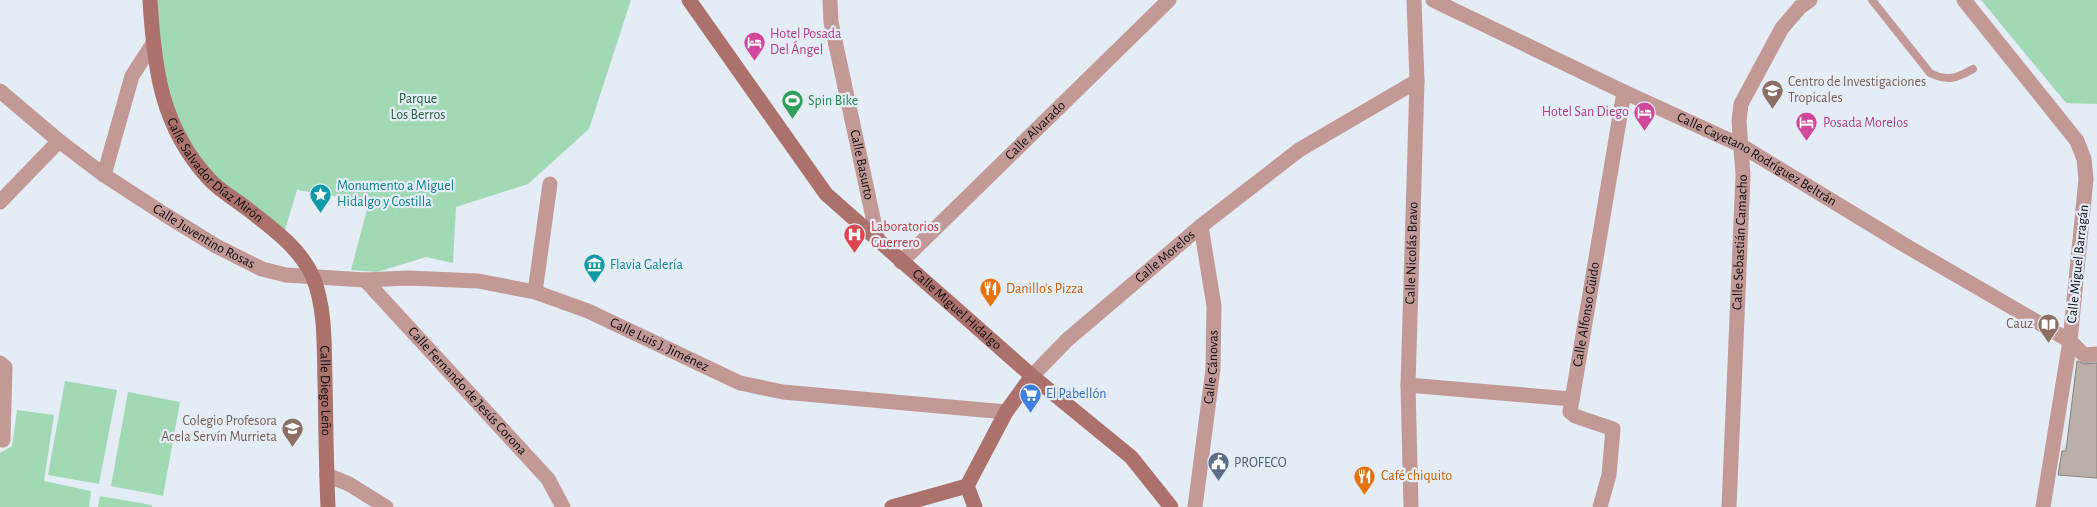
<svg xmlns="http://www.w3.org/2000/svg" width="2097" height="507" font-family="'Alegreya Sans',sans-serif">
<style>
.green{fill:#a2d9b5}
.building{fill:#bab0a7;stroke:#898078;filter:url(#shadow)}
.lines{fill:none;stroke-linecap:round;stroke-linejoin:round}
.service{stroke:#c29994;stroke-width:8}
.minor{stroke:#c29994;stroke-width:15}
.secondary{stroke:#ab716a;stroke-width:15}
.labels{text-anchor:middle;dominant-baseline:central;stroke-width:4.5;stroke-linejoin:round;paint-order:stroke}
.hotel-label{font-size:14px;fill:#b23c85;stroke:#e4ecf6;text-anchor:start}
.education-label{font-size:14px;fill:#785e54;stroke:#e4ecf6;text-anchor:end}
.park-label{font-size:14px;fill:#24603f;stroke:#e4ecf6}
.leisure-label{font-size:14px;fill:#27864d;stroke:#e4ecf6;text-anchor:start}
.street-label{font-size:14px;fill:#0b0d11;stroke:#e4ecf6}
.culture-label{font-size:14px;fill:#0d838f;stroke:#e4ecf6;text-anchor:start}
.health-label{font-size:14px;fill:#be3a42;stroke:#e4ecf6;text-anchor:start}
.food-label{font-size:14px;fill:#c56008;stroke:#e4ecf6;text-anchor:start}
.shop-label{font-size:14px;fill:#366cbe;stroke:#e4ecf6;text-anchor:start}
.service-label{font-size:14px;fill:#4e5e75;stroke:#e4ecf6;text-anchor:start}
</style>
<defs>
<filter id="shadow"><feDropShadow dx="4.5" dy="-4.5" stdDeviation="2.5" flood-color="#0004"/></filter>
</defs>
<rect width="100%" height="100%" fill="#e4ecf6"/>
<g class="green">
<path d="M152,0h479l-42,129 -61,55 -72,23 -3,56 -27,-6 -49,15 -26,-2 18,-68 -72,-12 -12,40 -70,-44 -53,-86z"/>
<path d="M1981,0h116v104l-31,-1z"/>
<path d="M65,381l52,9 -18,94 -51,-9z"/>
<path d="M128,392l52,10 -17,94 -52,-10z"/>
<path d="M17,410l37,5 -10,66 47,10 -2,16h-89v-54l12,-7z"/>
<path d="M100,496l52,9v2h-54z"/>
</g>
<path class="building" d="M2077,361l7,3 13,-1v115l-39,-3 4,-24h4z"/>
<g class="lines">
<path class="service" d="M1872,0l58,73c18,9 27,5 43,-4"/>
<g class="minor">
<path id="s1" d="M830,0l1,22 47,219"/>
<path id="s2" d="M1433,0l191,92 116,53 168,102 162,94 14,14 13,-1"/>
<path d="M1964,0l113,141 7,18 2,20 -16,162 -27,166"/>
<path id="s3" d="M0,91l59,50 45,34 60,39 52,32 46,23 24,6 79,5 43,-2 70,3 57,11 53,19 152,72 43,9 223,20"/>
<path d="M104,175l28,-99 20,-31"/>
<path d="M0,202l59,-61"/>
<path id="s4" d="M901,262l268,-262"/>
<path id="s5" d="M365,280l183,199 15,28"/>
<path d="M535,292l15,-108"/>
<path d="M0,363l5,4 -2,73"/>
<path id="s6" d="M1032,376l35,-36 134,-114 98,-76 118,-69"/>
<path d="M1408,385l163,14"/>
<path d="M327,475l22,9 37,23"/>
<path id="s7" d="M1195,507l18,-138 1,-63 -13,-80"/>
<path id="s8" d="M1411,507l-3,-122 9,-304 -3,-81"/>
<path id="s9" d="M1600,507l9,-32 4,-46 -38,-13 -5,-4 54,-320"/>
<path id="s10" d="M1729,507l14,-332 -4,-54 2,-17 41,-76 18,-21 10,-7"/>
</g>
<g class="secondary">
<path id="s11" d="M150,0c4,68 11,127 59,179 10,11 24,19 36,28 25,20 54,39 68,70 13,33 11,70 12,105 1,42 1,83 3,125"/>
<path id="s12" d="M689,0l137,194 206,182 99,81 40,50"/>
<path d="M967,486l39,-74 26,-36"/>
<path d="M967,486l8,21"/>
<path d="M892,507l75,-21"/>
</g>
</g>
<defs>
<symbol id="hotel-pin" viewBox="-11 -11 22 30"><path d="M0 17L-7.5 6A9.5 9.5 0 1 1 7.5 6Z" fill="#d1479c" stroke="#e4ecf6"/><path d="M-6-4.5h1.5V1H6V5H4.5V3h-9V5H-6ZM-4 0a1.8 1.8 0 1 1 3.6 0ZM.5 0V-2.5h3Q6-2.5 6 0Z" fill="#fff"/></symbol>
<symbol id="university-pin" viewBox="-11 -11 22 30"><path d="M0 17L-7.5 6A9.5 9.5 0 1 1 7.5 6Z" fill="#8d6e63" stroke="#e4ecf6"/><path d="M0-5L7-2L0 1L-7-2ZM-4 1L0 2.5L4 1V4Q0 6-4 4Z" fill="#fff"/></symbol>
<symbol id="stadium-pin" viewBox="-11 -11 22 30"><path d="M0 17L-7.5 6A9.5 9.5 0 1 1 7.5 6Z" fill="#2e9e5b" stroke="#e4ecf6"/><path d="M0-5a6.5 5 0 1 0 0 10a6.5 5 0 1 0 0-10ZM-3.5-1.8h7v3.6h-7Z" fill="#fff"/></symbol>
<symbol id="sight-pin" viewBox="-11 -11 22 30"><path d="M0 17L-7.5 6A9.5 9.5 0 1 1 7.5 6Z" fill="#0f9aa8" stroke="#e4ecf6"/><path d="M0-6L1.8-2.2L6-1.7L2.9 1.2L3.7 5.4L0 3.3L-3.7 5.4L-2.9 1.2L-6-1.7L-1.8-2.2Z" fill="#fff"/></symbol>
<symbol id="hospital-pin" viewBox="-11 -11 22 30"><path d="M0 17L-7.5 6A9.5 9.5 0 1 1 7.5 6Z" fill="#e0444e" stroke="#e4ecf6"/><path d="M-5-5h3v3.5h4V-5h3V5h-3V1.5h-4V5h-3Z" fill="#fff"/></symbol>
<symbol id="museum-pin" viewBox="-11 -11 22 30"><path d="M0 17L-7.5 6A9.5 9.5 0 1 1 7.5 6Z" fill="#0f9aa8" stroke="#e4ecf6"/><path d="M0-6L6-3V-2H-6V-3ZM-5-1h2V3h-2ZM-1-1h2V3h-2ZM3-1h2V3H3ZM-6 4H6V6H-6Z" fill="#fff"/></symbol>
<symbol id="restaurant-pin" viewBox="-11 -11 22 30"><path d="M0 17L-7.5 6A9.5 9.5 0 1 1 7.5 6Z" fill="#e8710a" stroke="#e4ecf6"/><path d="M-5-6h1v4h1v-4h1v4h1v-4h1v5L-1.5 .5V6h-2V.5L-5-1ZM5-6V6H3V1.5H1.5Q1.5-4 5-6Z" fill="#fff"/></symbol>
<symbol id="library-pin" viewBox="-11 -11 22 30"><path d="M0 17L-7.5 6A9.5 9.5 0 1 1 7.5 6Z" fill="#8d6e63" stroke="#e4ecf6"/><path d="M-6-4Q-3-5.5-.7-3.5V5Q-3 3-6 4ZM6-4Q3-5.5 .7-3.5V5Q3 3 6 4Z" fill="#fff"/></symbol>
<symbol id="supermarket-pin" viewBox="-11 -11 22 30"><path d="M0 17L-7.5 6A9.5 9.5 0 1 1 7.5 6Z" fill="#3f7fe0" stroke="#e4ecf6"/><path d="M-6-5.5h2.5l.6 2H6L4.5 2H-2.5L-4.4-4H-6ZM-1.5 3.2a1.3 1.3 0 1 0 .1 0ZM3 3.2a1.3 1.3 0 1 0 .1 0Z" fill="#fff"/></symbol>
<symbol id="school-pin" viewBox="-11 -11 22 30"><path d="M0 17L-7.5 6A9.5 9.5 0 1 1 7.5 6Z" fill="#8d6e63" stroke="#e4ecf6"/><path d="M0-5L7-2L0 1L-7-2ZM-4 1L0 2.5L4 1V4Q0 6-4 4Z" fill="#fff"/></symbol>
<symbol id="civic-pin" viewBox="-11 -11 22 30"><path d="M0 17L-7.5 6A9.5 9.5 0 1 1 7.5 6Z" fill="#5c6f8a" stroke="#e4ecf6"/><path d="M-.6-6.5H3V-4.5H.6V-3L4-1V1h2V6H-6V1h2V-1L-.6-3ZM-1.2 2.5V6h2.4V2.5Z" fill="#fff"/></symbol>
</defs>
<g fill-rule="evenodd">
<use href="#hotel-pin" x="742" y="30" width="25" height="34"/>
<use href="#university-pin" x="1760" y="78" width="25" height="34"/>
<use href="#stadium-pin" x="780" y="88" width="25" height="34"/>
<use href="#hotel-pin" x="1632" y="100" width="25" height="34"/>
<use href="#hotel-pin" x="1794" y="110" width="25" height="34"/>
<use href="#sight-pin" x="308" y="182" width="25" height="34"/>
<use href="#hospital-pin" x="842" y="222" width="25" height="34"/>
<use href="#museum-pin" x="582" y="252" width="25" height="34"/>
<use href="#restaurant-pin" x="978" y="276" width="25" height="34"/>
<use href="#library-pin" x="2036" y="312" width="25" height="34"/>
<use href="#supermarket-pin" x="1018" y="382" width="25" height="34"/>
<use href="#school-pin" x="280" y="416" width="25" height="34"/>
<use href="#civic-pin" x="1206" y="450" width="25" height="34"/>
<use href="#restaurant-pin" x="1352" y="464" width="25" height="34"/>
</g>
<g class="labels">
<g class="hotel-label">
<text x="770" y="34">Hotel Posada<tspan x="770" dy="16">Del Ángel</tspan></text>
<text x="1629" y="112" text-anchor="end">Hotel San Diego</text>
<text x="1823" y="123">Posada Morelos</text>
</g>
<g class="education-label">
<text x="1788" y="82" text-anchor="start">Centro de Investigaciones<tspan x="1788" dy="16">Tropicales</tspan></text>
<text x="2033" y="324">Cauz</text>
<text x="277" y="421">Colegio Profesora<tspan x="277" dy="16">Acela Servín Murrieta</tspan></text>
</g>
<g class="park-label">
<text x="418" y="99">Parque<tspan x="418" dy="16">Los Berros</tspan></text>
</g>
<g class="leisure-label">
<text x="808" y="101">Spin Bike</text>
</g>
<g class="street-label">
<text stroke="none"><textPath href="#s4" startOffset="188">Calle Alvarado</textPath></text>
<text stroke="none"><textPath href="#s2" startOffset="361">Calle Cayetano Rodríguez Beltrán</textPath></text>
<text stroke="none"><textPath href="#s1" startOffset="168">Calle Basurto</textPath></text>
<text stroke="none"><textPath href="#s11" startOffset="190">Calle Salvador Díaz Mirón</textPath></text>
<text stroke="none"><textPath href="#s3" startOffset="251">Calle Juventino Rosas</textPath></text>
<text stroke="none"><textPath href="#s10" startOffset="265">Calle Sebastián Camacho</textPath></text>
<text stroke="none"><textPath href="#s8" startOffset="254">Calle Nicolás Bravo</textPath></text>
<text stroke="none"><textPath href="#s6" startOffset="179">Calle Morelos</textPath></text>
<text transform="translate(2078 264) rotate(-84)">Calle Miguel Barragán</text>
<text stroke="none"><textPath href="#s12" startOffset="412">Calle Miguel Hidalgo</textPath></text>
<text stroke="none"><textPath href="#s9" startOffset="225">Calle Alfonso Güido</textPath></text>
<text stroke="none"><textPath href="#s3" startOffset="728">Calle Luis J. Jiménez</textPath></text>
<text stroke="none"><textPath href="#s7" startOffset="141">Calle Cánovas</textPath></text>
<text stroke="none"><textPath href="#s11" startOffset="452">Calle Diego Leño</textPath></text>
<text stroke="none"><textPath href="#s5" startOffset="151">Calle Fernando de Jesús Corona</textPath></text>
</g>
<g class="culture-label">
<text x="337" y="186">Monumento a Miguel<tspan x="337" dy="16">Hidalgo y Costilla</tspan></text>
<text x="610" y="265">Flavia Galería</text>
</g>
<g class="health-label">
<text x="871" y="227">Laboratorios<tspan x="871" dy="16">Guerrero</tspan></text>
</g>
<g class="food-label">
<text x="1006" y="289">Danillo's Pizza</text>
<text x="1381" y="476">Café chiquito</text>
</g>
<g class="shop-label">
<text x="1046" y="394">El Pabellón</text>
</g>
<g class="service-label">
<text x="1234" y="463">PROFECO</text>
</g>
</g>
</svg>
